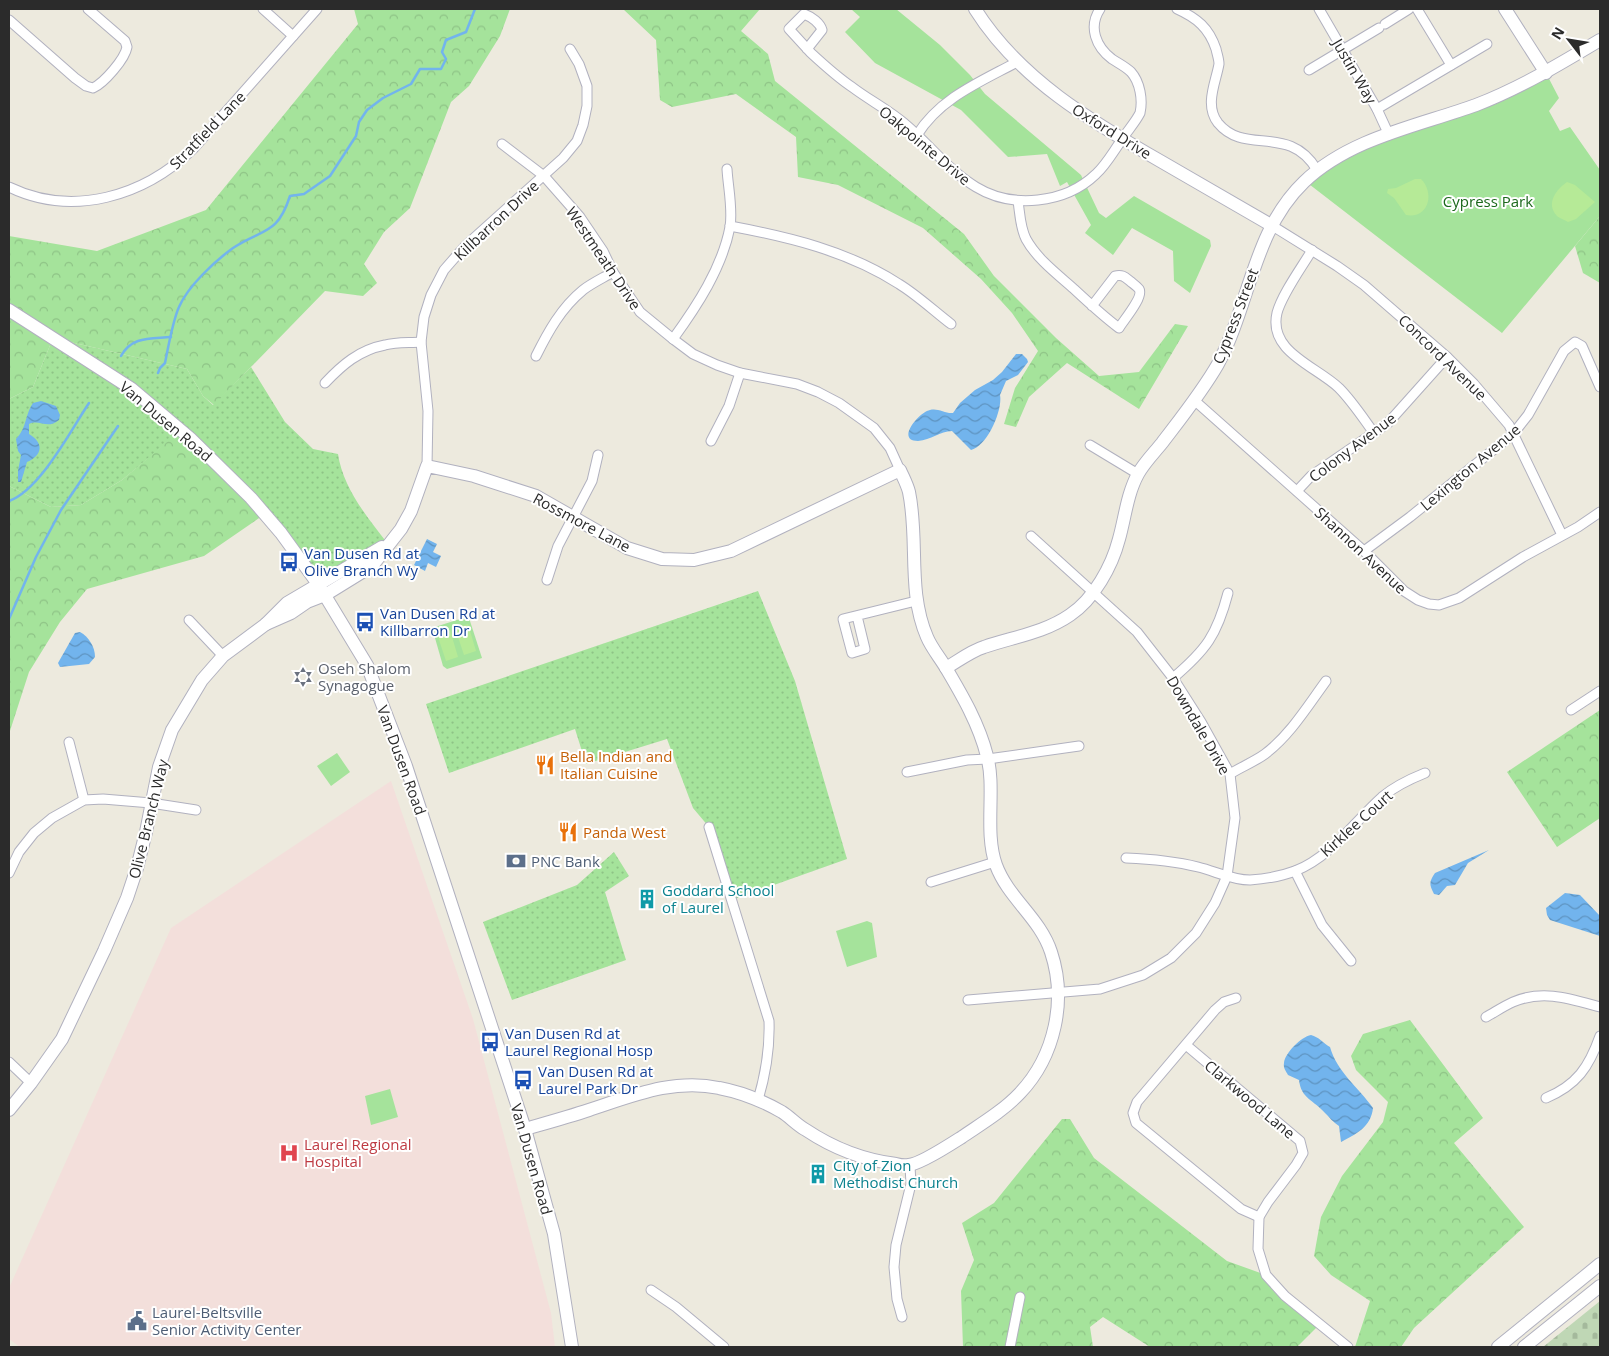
<svg xmlns="http://www.w3.org/2000/svg" width="1609" height="1356" font-family="'Open Sans',sans-serif">
<style>
.medical{fill:#f3dfdb}
.grass{fill:url(#grass-dots)}
.forest{fill:url(#forest-crowns)}
.cemetery{fill:url(#cemetery-stones)}
.park{fill:#a5e39b}
.pitch{fill:#b6ea97}
.water{fill:url(#water-waves)}
.lines{fill:none;stroke-linecap:round;stroke-linejoin:round}
.stream{stroke:#72b4ed;stroke-width:2.5}
.street-casing{stroke:#b1b1bf;stroke-width:11}
.secondary-casing{stroke:#b1b1bf;stroke-width:14}
.street{stroke:#fff;stroke-width:9}
.secondary{stroke:#fff;stroke-width:12}
.labels{text-anchor:middle;dominant-baseline:central;stroke-width:4;stroke-linejoin:round;paint-order:stroke}
.street-label{font-size:15px;fill:#2b2b2b;stroke:#fff}
.park-label{font-size:15px;fill:#1b681b;stroke:#fff}
.transit-label{font-size:15px;fill:#164399;stroke:#fff;text-anchor:start}
.worship-label{font-size:15px;fill:#5b616d;stroke:#fff;text-anchor:start}
.food-label{font-size:15px;fill:#c56008;stroke:#fff;text-anchor:start}
.service-label{font-size:15px;fill:#4e5e75;stroke:#fff;text-anchor:start}
.culture-label{font-size:15px;fill:#0d838f;stroke:#fff;text-anchor:start}
.health-label{font-size:15px;fill:#be3a42;stroke:#fff;text-anchor:start}
</style>
<defs>
<pattern id="grass-dots" width="8" height="8" patternUnits="userSpaceOnUse" patternTransform="scale(1.25)"><rect width="8" height="8" fill="#a5e39b"/><path d="M2 2h.1M6 6h.1" fill="none" stroke="#8ec386" stroke-width="1.8" stroke-linecap="round"/></pattern>
<pattern id="forest-crowns" width="20" height="18" patternUnits="userSpaceOnUse" patternTransform="scale(1.25)"><rect width="20" height="18" fill="#a5e39b"/><path d="M2 6a3 3 0 1 1 6 0M12 15a3 3 0 1 1 6 0" fill="none" stroke="#8ec386"/></pattern>
<pattern id="cemetery-stones" width="16" height="16" patternUnits="userSpaceOnUse" patternTransform="scale(1.25)"><rect width="16" height="16" fill="#bfd7b5"/><path d="M2 7V4a2 2 0 0 1 4 0v3zM10 15v-3a2 2 0 0 1 4 0v3z" fill="#a4b99c"/></pattern>
<pattern id="water-waves" width="16" height="10" patternUnits="userSpaceOnUse" patternTransform="scale(1.25)"><rect width="16" height="10" fill="#72b4ed"/><path d="M0 5q4-4 8 0t8 0" fill="none" stroke="#5e93c0"/></pattern>
</defs>
<rect width="100%" height="100%" fill="#edeade"/>
<path class="medical" d="M391,781l82,238 78,294 4,34h-535l-11,-8v-51l162,-360z"/>
<g class="grass">
<path d="M53,338l134,31 16,27 10,9 38,-38 34,55 28,27 25,5c5,34 29,63 50,90l-70,40 -37,-51 -100,-102 -59,49 -41,25 -30,2 -42,-21v-87l24,-12z"/>
<path d="M758,591l37,90 52,178 -115,41 -23,-73 -16,-19 -26,-69 -81,25 -11,-35 -126,44 -23,-69z"/>
<path d="M614,852l15,24 -24,16 21,68 -114,40 -29,-78 94,-37z"/>
</g>
<g class="forest">
<path d="M354,9h156l-10,27 -31,50 -18,16 -41,106 -26,24 -20,32 13,19 -14,13 -38,-5 -111,114 -11,-9 -16,-27 -134,-31 -20,49 -24,12v-163l88,15 109,-41 152,-186z"/>
<path d="M623,9h137l-19,22 27,23 7,27 189,153 30,42 62,62 43,38 40,-4 36,-48 13,2 -49,83 -72,-46 -38,34 -13,30 -12,-3 11,-36 23,-37 -26,-38 -31,-34 -58,-51 -85,-43 -40,-8 -2,-40 -60,-43 -64,13 -12,-7 -4,-60z"/>
<path d="M1600,216v67l-17,-10 -8,-27z"/>
<path d="M181,430l84,84 -61,42 -117,33 -27,33 -31,50 -20,62v-248l42,21 30,-2 41,-25z"/>
<path d="M1600,710v108l-43,29 -50,-75z"/>
<path d="M1410,1020l73,98 -29,25 70,84 -110,101 -13,19h-46l15,-46 -39,-26 -17,-19 7,-39 21,-41 41,-54 5,-20 -32,-32 -5,-14 12,-22z"/>
<path d="M1062,1119h8l24,39 133,103 39,14 54,49 -23,23h-147l-47,-30 -13,10 3,20h-130l-2,-56 13,-31 -12,-37 32,-20z"/>
</g>
<path class="cemetery" d="M1600,1301v46h-57z"/>
<g class="park">
<path d="M851,9h45l44,36 30,30 15,19 96,81 18,38 7,5 28,-22 76,44 1,6 -21,47 -16,-12 -1,-30 -41,-23 -19,27 -28,-22 6,-8 -24,-43 -7,4 -13,-32 -39,3 -47,-47 -86,-47 -30,-31 15,-15z"/>
<path d="M1546,73l13,25 -10,13 11,20 10,-4 30,43v46l-98,117 -197,-152 21,-17z"/>
<path d="M466,617l3,1 13,40 -35,11 -4,-3 -10,-35 2,-4z"/>
<path d="M337,753l13,19 -19,14 -14,-20z"/>
<path d="M867,921l5,2 5,34 -30,10 -11,-36z"/>
<path d="M390,1089l8,28 -27,8 -6,-29z"/>
</g>
<g class="pitch">
<path d="M1415,179h6c14,14 8,40 -15,36l-12,-17 -7,-5 1,-4 8,-1z"/>
<path d="M1567,182l8,3 20,17 -19,17 -8,3c-3,-2 -9,-4 -11,-6 -12,-13 0,-27 10,-34z"/>
<path d="M468,624l8,27 -12,4 -9,-27z"/>
<path d="M450,630l8,27 -12,4 -9,-27z"/>
</g>
<g class="water">
<path d="M1016,354h6l5,5 1,3 -10,13 -12,6 -6,14c3,15 -13,52 -29,55l-19,-19c-12,0 -21,9 -34,10 -23,0 1,-29 12,-31 8,-2 16,4 23,3l7,-10 15,-13 18,-10 9,-8z"/>
<path d="M41,401l15,5 4,9 -1,5c-12,10 -19,-1 -30,4v10c15,9 14,21 -2,28l-6,20h-3v-11l3,-16 -3,-4 -2,-12c11,-11 9,-25 17,-36z"/>
<path d="M427,539l10,5 -4,8 8,4 -5,11 -8,-4 -3,8 -11,-6z"/>
<path d="M80,632c9,5 15,15 15,25l-6,7 -29,3 -2,-4 17,-30z"/>
<path d="M1489,850l-21,13 -13,22 -8,1 -8,9 -5,-1c-5,-10 -5,-12 1,-21z"/>
<path d="M1565,893l15,2 20,21v20l-50,-16 -3,-5 -1,-7z"/>
<path d="M1311,1035c8,2 12,8 19,12 7,25 29,41 43,61 -2,19 -17,26 -32,34l-2,-16c-7,-5 -8,-7 -14,-13 -11,-13 -24,-14 -26,-33l-11,-5c-2,-4 -5,-7 -4,-12 1,-10 17,-26 27,-28z"/>
</g>
<g class="lines">
<g class="stream">
<path d="M121,356c11,-20 29,-17 50,-19"/>
<path d="M158,373l2,-5 5,-5c3,-15 8,-43 14,-56 9,-21 36,-46 54,-59 30,-20 44,-12 57,-52l14,-2 26,-18 26,-40 3,-14 8,-12 16,-12 28,-14 9,-15h21l5,-10 -4,-7 4,-12 20,-8 9,-23"/>
<path d="M9,501c31,-11 62,-71 80,-98"/>
<path d="M9,619l27,-62 25,-47 57,-84"/>
</g>
<defs>
<g id="street">
<path d="M263,9l30,27"/>
<path d="M1177,9c20,9 32,19 39,40 1,5 3,10 3,15 -3,18 -15,41 -1,59 27,33 71,0 99,47"/>
<path d="M1319,9l58,100 12,26"/>
<path d="M1417,9l34,56"/>
<path d="M9,20l66,58 11,8 7,2c11,-5 32,-29 34,-41l-2,-6 -37,-32"/>
<path d="M1385,24l24,-15"/>
<path d="M807,49l15,-19c-2,-7 -10,-13 -18,-16l-15,15 22,24c13,12 26,24 41,34 17,13 37,23 53,37 24,20 44,47 71,63 36,22 89,17 120,-13 10,-9 17,-22 25,-33 6,-10 14,-18 19,-28 3,-13 0,-31 -9,-41 -5,-5 -13,-9 -19,-13 -16,-12 -24,-32 -12,-50"/>
<path d="M1309,70l70,-42"/>
<path d="M1377,109l110,-65"/>
<path d="M917,135c23,-37 63,-53 100,-73"/>
<path d="M502,144l42,32 36,41 23,34 10,21 27,40 33,27 20,15 24,11 23,8 57,11 21,8 21,11 35,25 16,20 10,22"/>
<path d="M9,187c64,31 135,9 184,-38l124,-140"/>
<path d="M1018,201c2,13 2,26 8,38 11,20 31,35 48,50 15,14 29,27 45,39 4,-7 25,-31 20,-39 -2,-3 -7,-6 -9,-8 -5,-4 -8,-7 -15,-5l-23,30"/>
<path d="M1271,225l66,41 27,19 83,72 27,27 35,41 53,110"/>
<path d="M730,226c59,11 118,25 169,58 18,11 35,27 52,40"/>
<path d="M1312,250c-10,17 -30,44 -35,63 -9,39 39,53 62,75 13,13 24,30 35,45"/>
<path d="M673,339c24,-33 49,-71 57,-112 3,-18 -2,-40 -3,-58"/>
<path d="M536,356c12,-24 25,-48 47,-66 9,-7 20,-12 30,-18"/>
<path d="M325,383c17,-18 34,-33 60,-38 11,-3 24,-2 36,-3"/>
<path d="M1194,400l170,151 40,40 14,9 11,4 10,1 20,-7 64,-41 55,-30 22,-15"/>
<path d="M711,441l18,-35 11,-33"/>
<path d="M1090,445l48,29"/>
<path d="M427,466l1,-55 -7,-69 3,-25 7,-22 13,-25 21,-24 98,-88 14,-17 6,-16 4,-19v-20l-8,-22 -9,-15"/>
<path d="M1297,491l14,-15 77,-53 59,-66"/>
<path d="M1364,551l46,-34 103,-83 15,-19 36,-64 11,-9 7,4 18,41"/>
<path d="M547,580l11,-34 34,-65 6,-26"/>
<path d="M857,616l8,33 -13,4 -9,-34 73,-18"/>
<path d="M189,620l34,36"/>
<path d="M1173,678c33,-28 44,-43 55,-85"/>
<path d="M1571,710l29,-19"/>
<path d="M69,742l15,58"/>
<path d="M907,772l60,-12 21,-1 91,-13"/>
<path d="M1230,774c11,-7 24,-12 35,-20 25,-19 42,-47 61,-73"/>
<path d="M709,827l60,194c1,28 -3,52 -11,79"/>
<path d="M1126,858c25,1 48,3 72,9 17,4 34,13 52,13 14,-1 32,-4 45,-9 36,-14 59,-49 87,-74 13,-11 28,-18 43,-24"/>
<path d="M1295,871l27,54 29,36"/>
<path d="M9,873l10,-21 15,-19 18,-15 32,-18 19,-1 48,4 45,7"/>
<path d="M931,882l64,-20"/>
<path d="M1236,998l-12,4 -9,8 -78,92 -4,11 3,10 105,86 18,8"/>
<path d="M968,1000l132,-11 43,-14 28,-17 25,-25 19,-30 12,-27 8,-58 -5,-44 -29,-52 -28,-44 -36,-46 -106,-96"/>
<path d="M1486,1017c9,-5 18,-11 27,-15 30,-13 58,-3 87,5"/>
<path d="M1186,1045l114,96 3,12 -7,12 -28,37 -9,15 -1,32 8,26 19,21 63,51"/>
<path d="M9,1062l22,21"/>
<path d="M1546,1098c31,-13 43,-31 54,-62"/>
<path d="M651,1290l25,17 48,40"/>
<path d="M902,1317l-5,-18 -3,-32 2,-22 15,-61 -1,-18"/>
<path d="M1010,1347l10,-50"/>
</g>
<g id="secondary">
<path d="M975,9c44,70 117,113 187,153 37,21 73,42 109,63"/>
<path d="M1505,9l41,64"/>
<path d="M9,310l123,79 58,49 61,60 30,35 37,51 49,81 39,101 119,363 29,105 18,113"/>
<path d="M266,624l25,-11 16,-11 18,-7 47,-29 29,-37 10,-18 16,-45 47,10 62,20 91,52 35,11 32,1 37,-9 169,-81c3,7 7,14 9,22 10,48 -2,99 18,145 4,10 13,21 19,31 16,27 33,56 41,88 9,32 -3,76 9,109 12,33 44,53 55,87 16,48 4,104 -31,141 -17,18 -39,31 -58,44 -11,7 -43,28 -54,28 -4,1 -8,0 -12,-1 -32,-4 -63,-16 -90,-34 -9,-5 -16,-13 -24,-18 -19,-11 -42,-20 -63,-24 -45,-10 -87,8 -130,22 -21,7 -43,13 -64,19"/>
<path d="M946,668c12,-7 25,-17 38,-21 29,-10 60,-14 86,-32 24,-16 42,-49 49,-76 6,-21 8,-45 19,-65 6,-11 16,-21 24,-31 19,-25 40,-51 56,-79 32,-60 35,-133 86,-182 46,-44 114,-56 172,-77 44,-17 84,-41 124,-65"/>
<path d="M9,1110l22,-27 31,-44 42,-88 23,-53 10,-30 9,-36 13,-65 13,-37 30,-50 21,-24 43,-32 21,-21 95,-56"/>
<path d="M1498,1347l102,-83"/>
<path d="M1524,1347l76,-61"/>
</g>
</defs>
<use href="#street" class="street-casing"/>
<use href="#secondary" class="secondary-casing"/>
<use href="#street" class="street"/>
<use href="#secondary" class="secondary"/>
</g>
<defs>
<symbol id="bus-bare" viewBox="-9 -9 18 18"><path d="M-5-6H5V4H4V6H2V4H-2V6H-4V4H-5ZM-3.5-4V0h7V-4ZM-3.5 1.2v1.5H-2V1.2ZM2 1.2v1.5H3.5V1.2Z" fill="#1a4fb4" stroke="#fff" stroke-width="2.5" paint-order="stroke"/></symbol>
<symbol id="synagogue-bare" viewBox="-9 -9 18 18"><path d="M0-6.5L5.6 3.2H-5.6ZM0 6.5L5.6-3.2H-5.6Z" fill="#6b7280" stroke="#fff" stroke-width="2.5" paint-order="stroke"/></symbol>
<symbol id="restaurant-bare" viewBox="-9 -9 18 18"><path d="M-5-6h1v4h1v-4h1v4h1v-4h1v5L-1.5 .5V6h-2V.5L-5-1ZM5-6V6H3V1.5H1.5Q1.5-4 5-6Z" fill="#e8710a" stroke="#fff" stroke-width="2.5" paint-order="stroke"/></symbol>
<symbol id="bank-bare" viewBox="-9 -9 18 18"><path d="M-6-4H6V4H-6ZM0-2.3a2.3 2.3 0 1 0 0 4.6a2.3 2.3 0 1 0 0-4.6Z" fill="#5c6f8a" stroke="#fff" stroke-width="2.5" paint-order="stroke"/></symbol>
<symbol id="building-bare" viewBox="-9 -9 18 18"><path d="M-4-6H4V6H1V3H-1V6H-4ZM-2.5-4.3h1.7v1.8h-1.7ZM.8-4.3h1.7v1.8H.8ZM-2.5-1h1.7V.8h-1.7ZM.8-1h1.7V.8H.8Z" fill="#0f9aa8" stroke="#fff" stroke-width="2.5" paint-order="stroke"/></symbol>
<symbol id="hospital-bare" viewBox="-9 -9 18 18"><path d="M-5-5h3v3.5h4V-5h3V5h-3V1.5h-4V5h-3Z" fill="#e0444e" stroke="#fff" stroke-width="2.5" paint-order="stroke"/></symbol>
<symbol id="civic-bare" viewBox="-9 -9 18 18"><path d="M-.6-6.5H3V-4.5H.6V-3L4-1V1h2V6H-6V1h2V-1L-.6-3ZM-1.2 2.5V6h2.4V2.5Z" fill="#5c6f8a" stroke="#fff" stroke-width="2.5" paint-order="stroke"/></symbol>
</defs>
<g fill-rule="evenodd">
<use href="#bus-bare" x="275" y="548" width="28" height="28"/>
<use href="#bus-bare" x="351" y="608" width="28" height="28"/>
<use href="#synagogue-bare" x="289" y="663" width="28" height="28"/>
<use href="#restaurant-bare" x="531" y="751" width="28" height="28"/>
<use href="#restaurant-bare" x="554" y="818" width="28" height="28"/>
<use href="#bank-bare" x="502" y="847" width="28" height="28"/>
<use href="#building-bare" x="633" y="885" width="28" height="28"/>
<use href="#bus-bare" x="476" y="1028" width="28" height="28"/>
<use href="#bus-bare" x="509" y="1066" width="28" height="28"/>
<use href="#hospital-bare" x="275" y="1139" width="28" height="28"/>
<use href="#building-bare" x="804" y="1160" width="28" height="28"/>
<use href="#civic-bare" x="123" y="1307" width="28" height="28"/>
</g>
<g class="labels">
<g class="street-label">
<text transform="translate(1355 71) rotate(60)">Justin Way</text>
<text transform="translate(207 130) rotate(-46)">Stratfield Lane</text>
<text transform="translate(1112 131) rotate(32)">Oxford Drive</text>
<text transform="translate(925 145) rotate(40)">Oakpointe Drive</text>
<text transform="translate(496 220) rotate(-43)">Killbarron Drive</text>
<text transform="translate(604 258) rotate(56)">Westmeath Drive</text>
<text transform="translate(1235 316) rotate(-69)">Cypress Street</text>
<text transform="translate(1443 357) rotate(44)">Concord Avenue</text>
<text transform="translate(166 421) rotate(40)">Van Dusen Road</text>
<text transform="translate(1352 447) rotate(-37)">Colony Avenue</text>
<text transform="translate(1470 467) rotate(-40)">Lexington Avenue</text>
<text transform="translate(582 522) rotate(28)">Rossmore Lane</text>
<text transform="translate(1361 550) rotate(43)">Shannon Avenue</text>
<text transform="translate(1199 725) rotate(60)">Downdale Drive</text>
<text transform="translate(402 760) rotate(70)">Van Dusen Road</text>
<text transform="translate(148 819) rotate(-76)">Olive Branch Way</text>
<text transform="translate(1356 823) rotate(-42)">Kirklee Court</text>
<text transform="translate(1250 1099) rotate(40)">Clarkwood Lane</text>
<text transform="translate(532 1159) rotate(74)">Van Dusen Road</text>
</g>
<g class="park-label">
<text x="1488" y="201">Cypress Park</text>
</g>
<g class="transit-label">
<text x="304" y="553">Van Dusen Rd at<tspan x="304" dy="17">Olive Branch Wy</tspan></text>
<text x="380" y="613">Van Dusen Rd at<tspan x="380" dy="17">Killbarron Dr</tspan></text>
<text x="505" y="1033">Van Dusen Rd at<tspan x="505" dy="17">Laurel Regional Hosp</tspan></text>
<text x="538" y="1071">Van Dusen Rd at<tspan x="538" dy="17">Laurel Park Dr</tspan></text>
</g>
<g class="worship-label">
<text x="318" y="668">Oseh Shalom<tspan x="318" dy="17">Synagogue</tspan></text>
</g>
<g class="food-label">
<text x="560" y="756">Bella Indian and<tspan x="560" dy="17">Italian Cuisine</tspan></text>
<text x="583" y="832">Panda West</text>
</g>
<g class="service-label">
<text x="531" y="861">PNC Bank</text>
<text x="152" y="1312">Laurel-Beltsville<tspan x="152" dy="17">Senior Activity Center</tspan></text>
</g>
<g class="culture-label">
<text x="662" y="890">Goddard School<tspan x="662" dy="17">of Laurel</tspan></text>
<text x="833" y="1165">City of Zion<tspan x="833" dy="17">Methodist Church</tspan></text>
</g>
<g class="health-label">
<text x="304" y="1144">Laurel Regional<tspan x="304" dy="17">Hospital</tspan></text>
</g>
</g>
<rect width="1609" height="1356" fill="none" stroke="#2b2b2b" stroke-width="20"/>
<g transform="translate(1569 40) rotate(301)" stroke="#ffffff" stroke-width="4" paint-order="stroke">
<path d="M0-4L9 19L0 12L-9 19Z" fill="#2b2b2b"/>
<text y="-8" font-size="14" font-weight="bold" text-anchor="middle" fill="#2b2b2b">N</text>
</g>
</svg>
